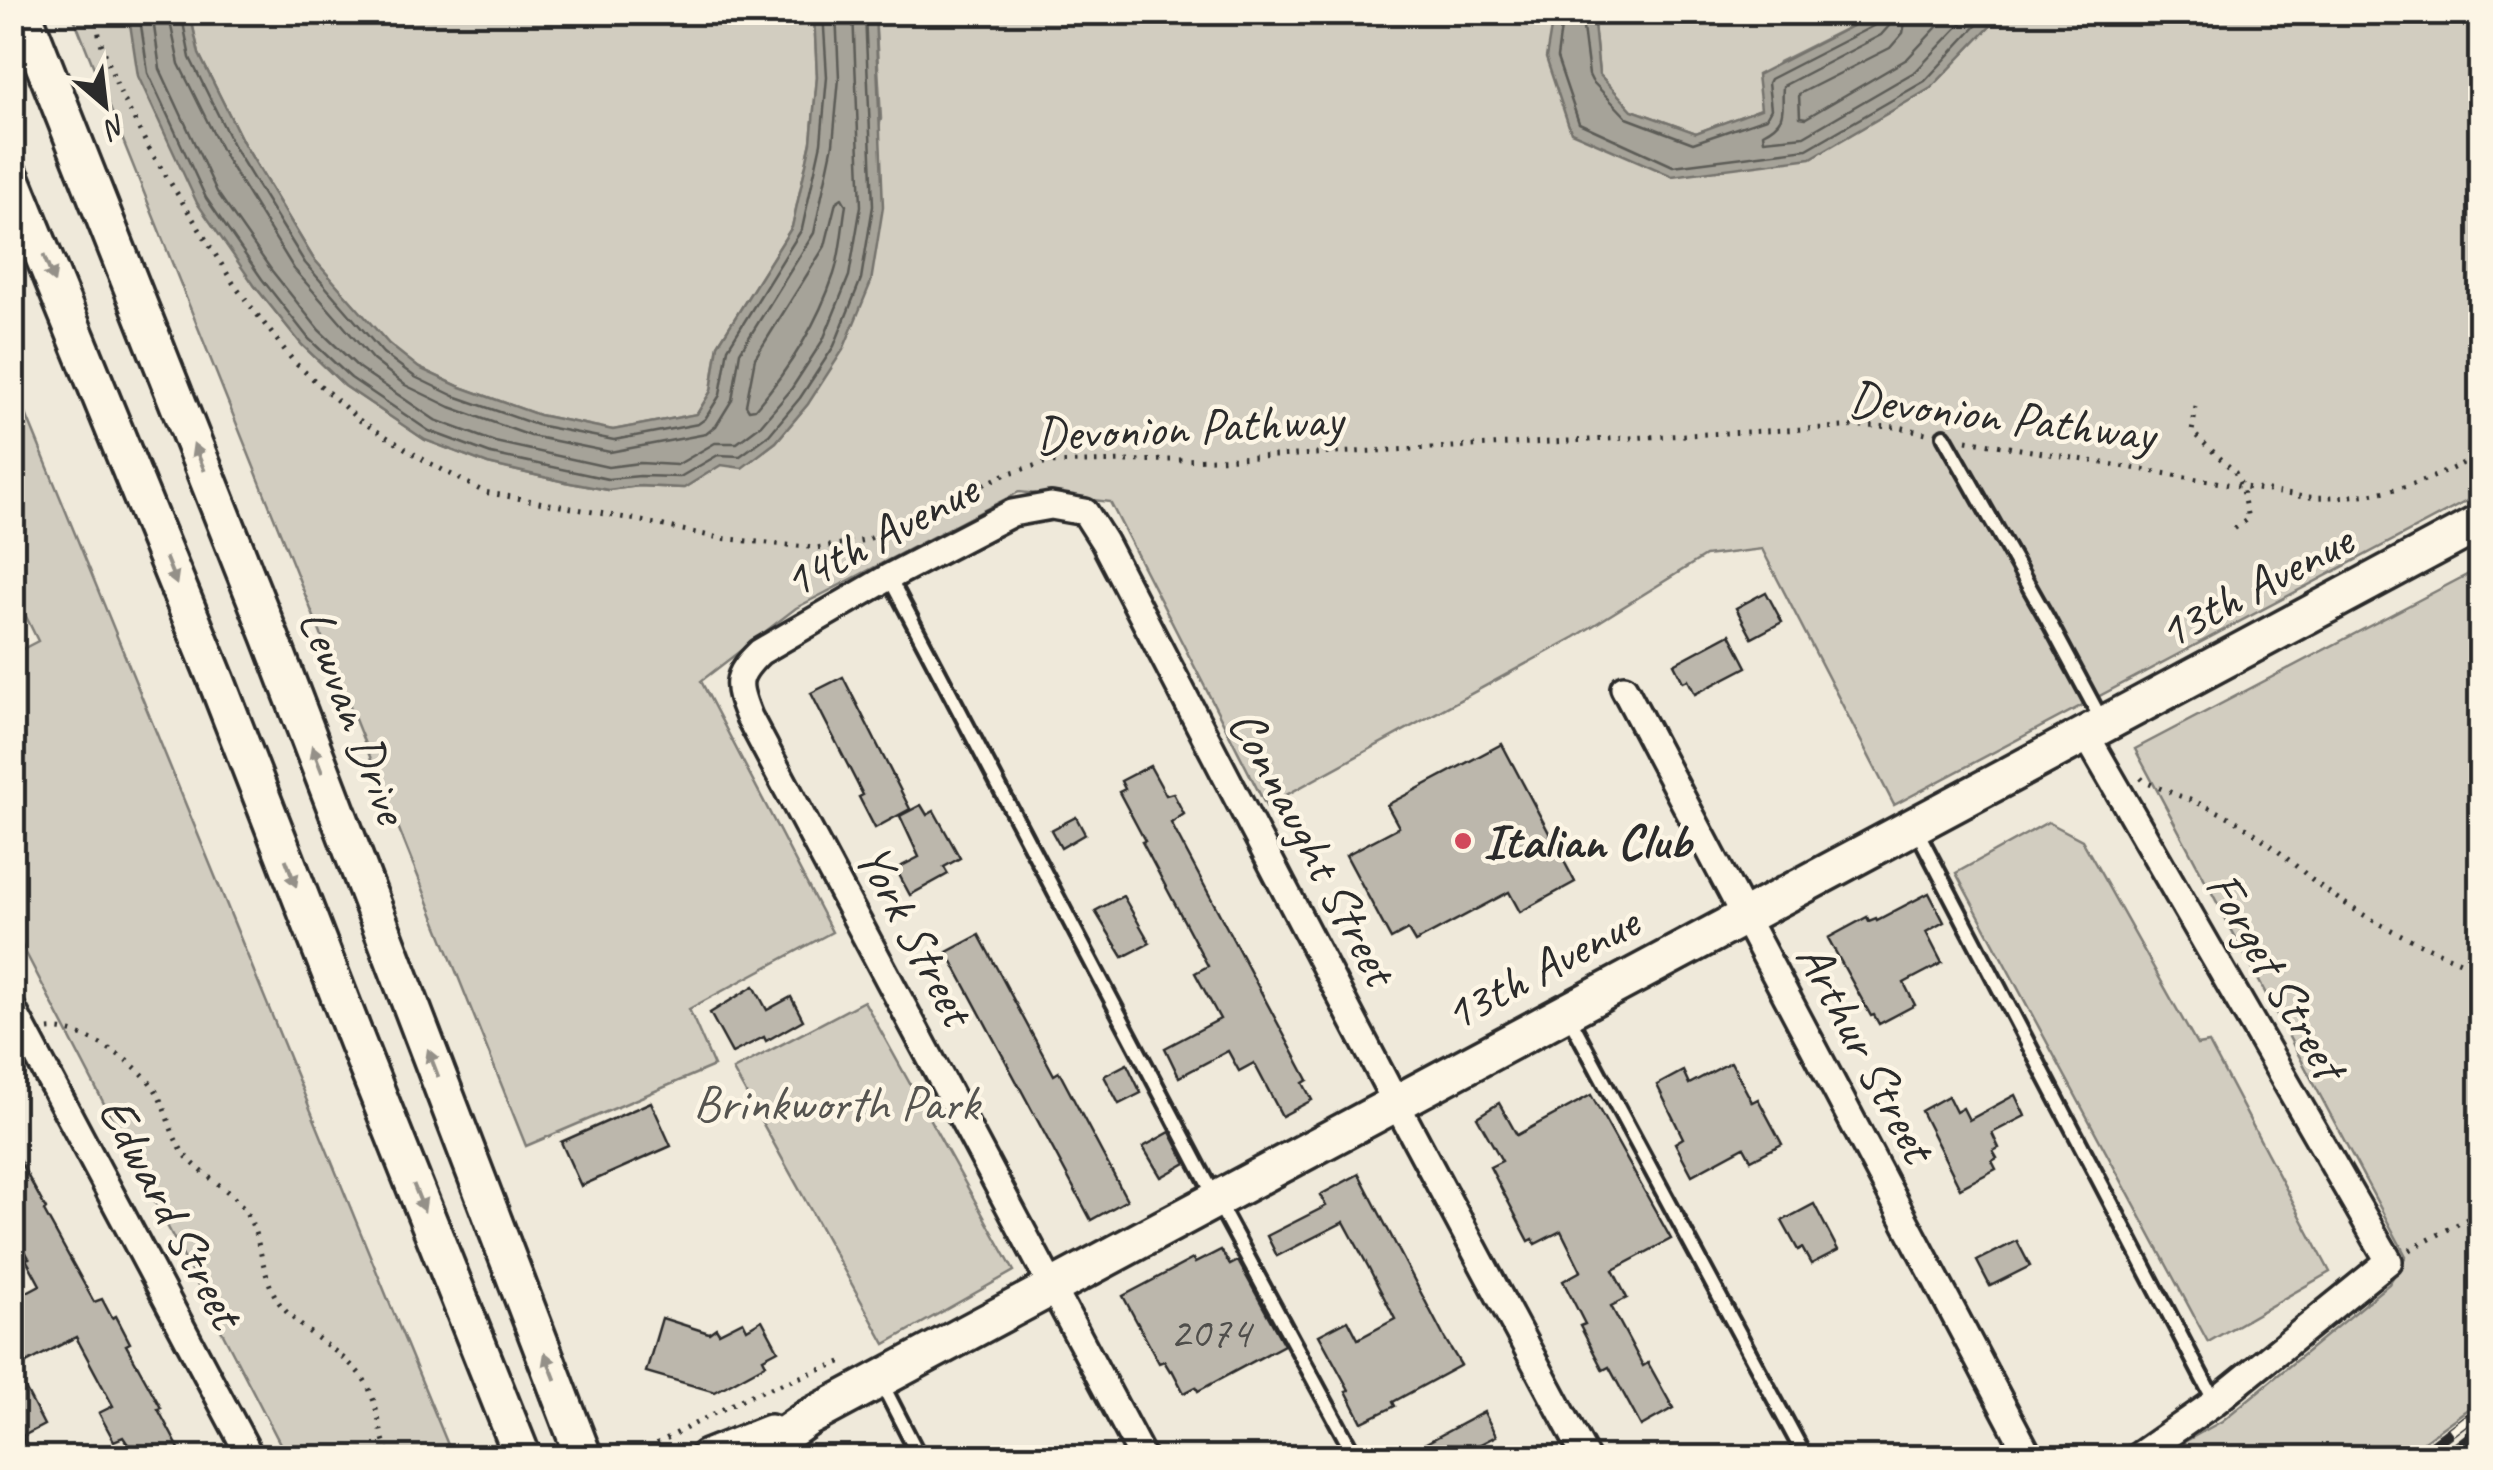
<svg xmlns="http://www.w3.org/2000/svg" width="2493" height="1470" font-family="Caveat,sans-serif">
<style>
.green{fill:#d2cdc0;stroke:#7e7c76;stroke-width:2.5}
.water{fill:#a6a399;stroke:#75736d;stroke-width:2.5}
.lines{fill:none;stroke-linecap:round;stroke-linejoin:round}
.shore{stroke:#5c5b57;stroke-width:2.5}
.building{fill:#bcb7ac;stroke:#2b2b2b;stroke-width:2.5}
.lane-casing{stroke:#2b2b2b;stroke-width:20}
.street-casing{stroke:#2b2b2b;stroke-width:32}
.secondary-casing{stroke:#2b2b2b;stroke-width:42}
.path{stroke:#2b2b2b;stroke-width:5;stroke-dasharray:2.5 8;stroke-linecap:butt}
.lane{stroke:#fcf5e5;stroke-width:12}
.street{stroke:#fcf5e5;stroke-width:25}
.secondary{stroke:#fcf5e5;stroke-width:35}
.rail-casing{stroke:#2b2b2b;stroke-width:11}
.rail{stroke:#fcf5e5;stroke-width:8;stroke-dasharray:22;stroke-linecap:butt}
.oneway{fill:#949088}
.poi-dot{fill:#d1495b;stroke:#fcf5e5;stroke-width:4}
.labels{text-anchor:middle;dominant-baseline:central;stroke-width:9;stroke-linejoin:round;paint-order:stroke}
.number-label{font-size:45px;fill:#4f4e4b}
.street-label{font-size:50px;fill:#2b2b2b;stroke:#fcf5e5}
.poi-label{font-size:50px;font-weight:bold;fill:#2b2b2b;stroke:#fcf5e5;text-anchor:start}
.park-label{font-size:50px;fill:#555450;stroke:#fcf5e5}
</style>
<rect width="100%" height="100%" fill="#efe9da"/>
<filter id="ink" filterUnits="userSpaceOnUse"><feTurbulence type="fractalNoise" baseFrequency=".01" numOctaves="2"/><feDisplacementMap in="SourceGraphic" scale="20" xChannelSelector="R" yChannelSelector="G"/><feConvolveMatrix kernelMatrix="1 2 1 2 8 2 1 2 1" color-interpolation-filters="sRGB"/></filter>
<g filter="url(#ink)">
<g class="green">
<path d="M72,13h58l-1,4 125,268 48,60 43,41 80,54 63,24 77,18 43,8 31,-4 44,2 38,-24 21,3 34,-25 32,-38 73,-285 -6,-106h677l120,163 259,-88 72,-75h477v481l-586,311 -132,-256 -57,7 -130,81 -309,169 -156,-304 -91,-10 -223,116 -95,73 131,251 -143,77 25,57 -188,80z"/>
<path d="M190,13h624l3,64 -6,65 -19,85 -74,118 -7,46 -14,23 -84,16 -74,-15 -81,-29 -39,-18 -30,-23 -76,-87 -69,-114 -45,-90z"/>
<path d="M1590,13h287l-98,49 -17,47 -66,24 -64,-23 -33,-36 -5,-50z"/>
<path d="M13,382l383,937 57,138h-166l-274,-529v-274l25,-13 -25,-51z"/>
<path d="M2480,568v832l-78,57h-245l65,-36 167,-137 17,-28 -271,-507z"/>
<path d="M2048,822l34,18 115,205 12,-2 121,229 -122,70 -252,-469z"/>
<path d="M864,1001l150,270 -129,73 -152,-274z"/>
</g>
<g class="water">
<path d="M130,13h60l9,41 45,90 69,114 76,86 30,24 39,18 81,29 74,15 84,-16 14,-23 7,-46 74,-118 19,-85 6,-65 -3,-64h61l8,194 -12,75 -28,68 -35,54 -32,38 -34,26 -21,-3 -37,23 -45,-2 -31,4 -43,-8 -77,-18 -63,-24 -80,-54 -43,-41 -48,-60 -57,-82 -59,-127 -9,-59z"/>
<path d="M1552,13h38l4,11 5,50 33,36 64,23 65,-24 -4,-34 120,-62h126l-72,75 -120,70 -139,18 -101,-44 -25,-74 7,-42z"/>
</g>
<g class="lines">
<g class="shore">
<path d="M139,12l9,61 58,125 56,81 47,60 42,39 78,53 62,23 117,25 32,-3 40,1 38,-22 22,1 29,-21 31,-37 34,-52 27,-67 12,-73 -8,-194"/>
<path d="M152,12l8,57 57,123 55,79 47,59 40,38 76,52 60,22 113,25 32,-4 37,2 38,-22h22l24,-18 29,-34 33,-51 26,-64 12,-70 -8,-194"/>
<path d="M168,12l11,52 45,91 70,114 79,91 32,25 45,22 81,29 79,16 96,-18 10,-8 16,-26 8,-48 74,-119 19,-89 6,-66 -3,-66"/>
<path d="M181,12l9,46 45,91 70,114 78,90 32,24 39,19 83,29 77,15 84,-16 7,-5 15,-24 8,-47 74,-119 19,-86 6,-66 -4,-65"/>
<path d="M1563,12l-6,46 22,65 94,43 134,-17 118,-68 64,-69"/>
<path d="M1581,12l8,63 3,6 35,37 66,25 73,-25 5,-9 -3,-26 2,-4 103,-53 5,-5 1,-9"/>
<path d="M1892,12l-3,14 -8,9 -98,51c-2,24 6,34 -20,47l1,7 40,-4 112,-65 56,-59"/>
<path d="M1907,12l-4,21 -13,15 -91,46 1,23 6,1 101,-59 44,-47"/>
<path d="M842,198l4,7c-4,22 -5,48 -12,69 -17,51 -45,95 -79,135l-6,1 -3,-5 9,-47 70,-112 11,-44z"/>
</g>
</g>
<g class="building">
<path d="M1766,592l16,30 -30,16 -16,-30z"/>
<path d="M1730,634l17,33 -52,27 -7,-14 -5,2 -9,-18z"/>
<path d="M843,677l67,132 -35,19 -16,-31 4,-2 -52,-102z"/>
<path d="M1502,744l73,138 -55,30 -11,-20 -94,50 -7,-12 -17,9 -45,-84 53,-28 -12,-22z"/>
<path d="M1150,766l16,29 7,-2 11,21 -13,9 137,257 -5,3 9,17 -30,16 -28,-53 -15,8 -11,-20 -49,26 -14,-29 55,-29 -25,-46 13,-7 -66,-124 3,-1 -26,-49 6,-3 -4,-8z"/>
<path d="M921,805l6,10 7,-4 26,47 -16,9 4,7 -38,21 -14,-26 23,-12 -19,-41z"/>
<path d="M1076,817l9,17 -24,14 -10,-18z"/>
<path d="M1929,893l15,29 -18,10 16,31 -38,20 11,22 -36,19 -5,-9 -3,1 -43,-78 39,-21 2,4 7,-3 1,2z"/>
<path d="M1123,896l27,47 -27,14 -28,-46z"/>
<path d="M979,935l75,140 5,-3 68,128 -36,20 -144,-268z"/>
<path d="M754,986l13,24 24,-13 12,23 -37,21 -2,-4 -32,16 -22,-40z"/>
<path d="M1731,1062l21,40 6,-3 24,45 -31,16 -7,-13 -52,28 -17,-32 8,-5 -26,-53 26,-14 6,13z"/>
<path d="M1127,1064l14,29 -22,11 -15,-28z"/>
<path d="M1591,1095l80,144 -58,31 14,28 -16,8 32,60 5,-3 25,45 -32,18 -32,-59 -6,3 -23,-44 5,-2 -22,-43 18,-10 -20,-40 -26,13 -2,-5 -4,2 -39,-74 12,-6 -25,-44 22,-14 18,32z"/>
<path d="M2015,1095l10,21 -33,17 7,15 -6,3 4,7 -5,3 4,8 -36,19 -39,-77 27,-15 8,16 7,-4 6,12z"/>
<path d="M651,1102l20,44 -90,40 -20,-44z"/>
<path d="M1170,1132l16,31 -25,14 -18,-30z"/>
<path d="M12,1147l34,62 -2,2 50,91 8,-3 10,19 4,-2 14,27 -4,2 35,63 -3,1 26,49h-47l-14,-21 -9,4 -15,-28 14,-7 -37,-69 -61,32 29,56 -21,11 -5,-8 -6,-2v-126l28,-15 -14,-26 3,-1 -17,-31z"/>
<path d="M1359,1174l86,165 16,26 -68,37 2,4 -33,16 -16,-31 3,-1 -30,-55 29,-15 10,19 37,-20 -26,-51 -25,-46 -67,34 -10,-20 59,-30 -6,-11z"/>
<path d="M1814,1204l24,46 -27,14 -9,-16 -4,2 -16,-29z"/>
<path d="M2017,1241l13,25 -40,20 -13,-25z"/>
<path d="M1221,1250l9,15 8,-4 46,84 -86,46 -2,-4 -12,6 -12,-23 -2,1 -6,-10 -5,2 -36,-67 70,-37 2,4z"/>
<path d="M662,1318l47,15 7,-5 3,5 24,-12 4,8 15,-9 16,30 -15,8 3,6 -51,28 -69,-20z"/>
<path d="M1484,1412l12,24 -39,20 -2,-5 -12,7h-45z"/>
</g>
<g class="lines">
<defs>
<g id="lane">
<path d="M1944,436l104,184 54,101"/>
<path d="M889,577l327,622 140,259"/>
<path d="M1915,827l300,575"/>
<path d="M1568,1015l238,443"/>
<path d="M880,1380l40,78"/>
<path d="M12,1436l12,22"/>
</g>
<g id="street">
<path d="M1624,688l406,770"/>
<path d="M2085,733l304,528 -174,141 -80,56"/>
<path d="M12,1008l239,450"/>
<path d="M1143,1458l-394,-741c-13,-32 -15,-40 11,-65l129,-75 123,-64 39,-7 34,6 19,30 292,561 190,355"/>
</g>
<g id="secondary">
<path d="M23,12l247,624 314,822"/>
<path d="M12,179l205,503 140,360 166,416"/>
<path d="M707,1458l63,-25"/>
<path d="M751,1458l57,-40 1672,-895"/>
</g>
</defs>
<use href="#lane" class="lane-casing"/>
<use href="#street" class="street-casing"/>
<use href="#secondary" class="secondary-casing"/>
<g class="path">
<path d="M95,12l5,28 18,48 30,59 87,139 59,76 65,58 65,40 60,32 153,28 82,18 97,10 50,-8 140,-66 38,-11 173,-4 646,-33 36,1 27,6"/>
<path d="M2196,407l-4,25 43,40 6,13 7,34 -17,12"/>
<path d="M1967,440l337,57c69,2 116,-9 176,-43"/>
<path d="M2141,778l4,4c28,12 59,22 86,36 34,19 61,46 92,70 48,36 102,59 157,81"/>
<path d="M49,1030c33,-4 93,34 108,63 11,21 14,45 29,63 18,21 47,34 61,58 15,27 14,60 31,87 22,32 61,46 85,77 16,23 15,55 27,80"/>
<path d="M2410,1250l70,-38"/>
<path d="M629,1458l117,-61 98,-36"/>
</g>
<use href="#lane" class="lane"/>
<use href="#street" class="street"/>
<use href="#secondary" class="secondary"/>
<defs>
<g id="rail">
<path d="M2416,1458l64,-49"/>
<path d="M2443,1458l37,-29"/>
</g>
</defs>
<use href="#rail" class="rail-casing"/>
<use href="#rail" class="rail"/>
</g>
<defs><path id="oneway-solid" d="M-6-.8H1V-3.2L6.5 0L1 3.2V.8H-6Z" transform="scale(2.5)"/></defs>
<g class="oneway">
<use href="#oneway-solid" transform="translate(49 269) rotate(68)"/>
<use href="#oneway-solid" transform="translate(199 457) rotate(-112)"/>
<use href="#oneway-solid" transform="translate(171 571) rotate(68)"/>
<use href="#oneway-solid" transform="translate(317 759) rotate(-111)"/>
<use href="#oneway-solid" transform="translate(291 873) rotate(69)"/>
<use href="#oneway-solid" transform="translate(433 1063) rotate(-111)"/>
<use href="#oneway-solid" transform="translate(419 1198) rotate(68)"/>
<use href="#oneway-solid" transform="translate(550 1366) rotate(-111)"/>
</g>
</g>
<circle class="poi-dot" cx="1463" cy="841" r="10"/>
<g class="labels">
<g class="number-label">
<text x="1210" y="1332">2074</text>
</g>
<g class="street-label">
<text transform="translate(2002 416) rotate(7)">Devonion Pathway</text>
<text transform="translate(1189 427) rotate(-3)">Devonion Pathway</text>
<text transform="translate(880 535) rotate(-28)">14th Avenue</text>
<text transform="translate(2255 586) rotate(-28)">13th Avenue</text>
<text transform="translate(354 716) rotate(69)">Lewvan Drive</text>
<text transform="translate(1313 847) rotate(62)">Connaught Street</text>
<text transform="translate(915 934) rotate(62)">York Street</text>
<text transform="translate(1541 968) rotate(-28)">13th Avenue</text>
<text transform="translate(2276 975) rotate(60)">Forget Street</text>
<text transform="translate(1866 1052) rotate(62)">Arthur Street</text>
<text transform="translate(171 1212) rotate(62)">Edward Street</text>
</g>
<g class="poi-label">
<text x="1483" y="841">Italian Club</text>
</g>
<g class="park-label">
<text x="836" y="1103">Brinkworth Park</text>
</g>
</g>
<rect width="2493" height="1470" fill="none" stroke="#fcf5e5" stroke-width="50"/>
<rect x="25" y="25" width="2443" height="1420" fill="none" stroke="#2b2b2b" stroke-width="4" filter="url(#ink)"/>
<g transform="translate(105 105) rotate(152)" stroke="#fcf5e5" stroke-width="8" paint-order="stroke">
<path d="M0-8L18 38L0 25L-18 38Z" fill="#2b2b2b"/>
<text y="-15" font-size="28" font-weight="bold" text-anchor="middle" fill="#2b2b2b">N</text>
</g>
</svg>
